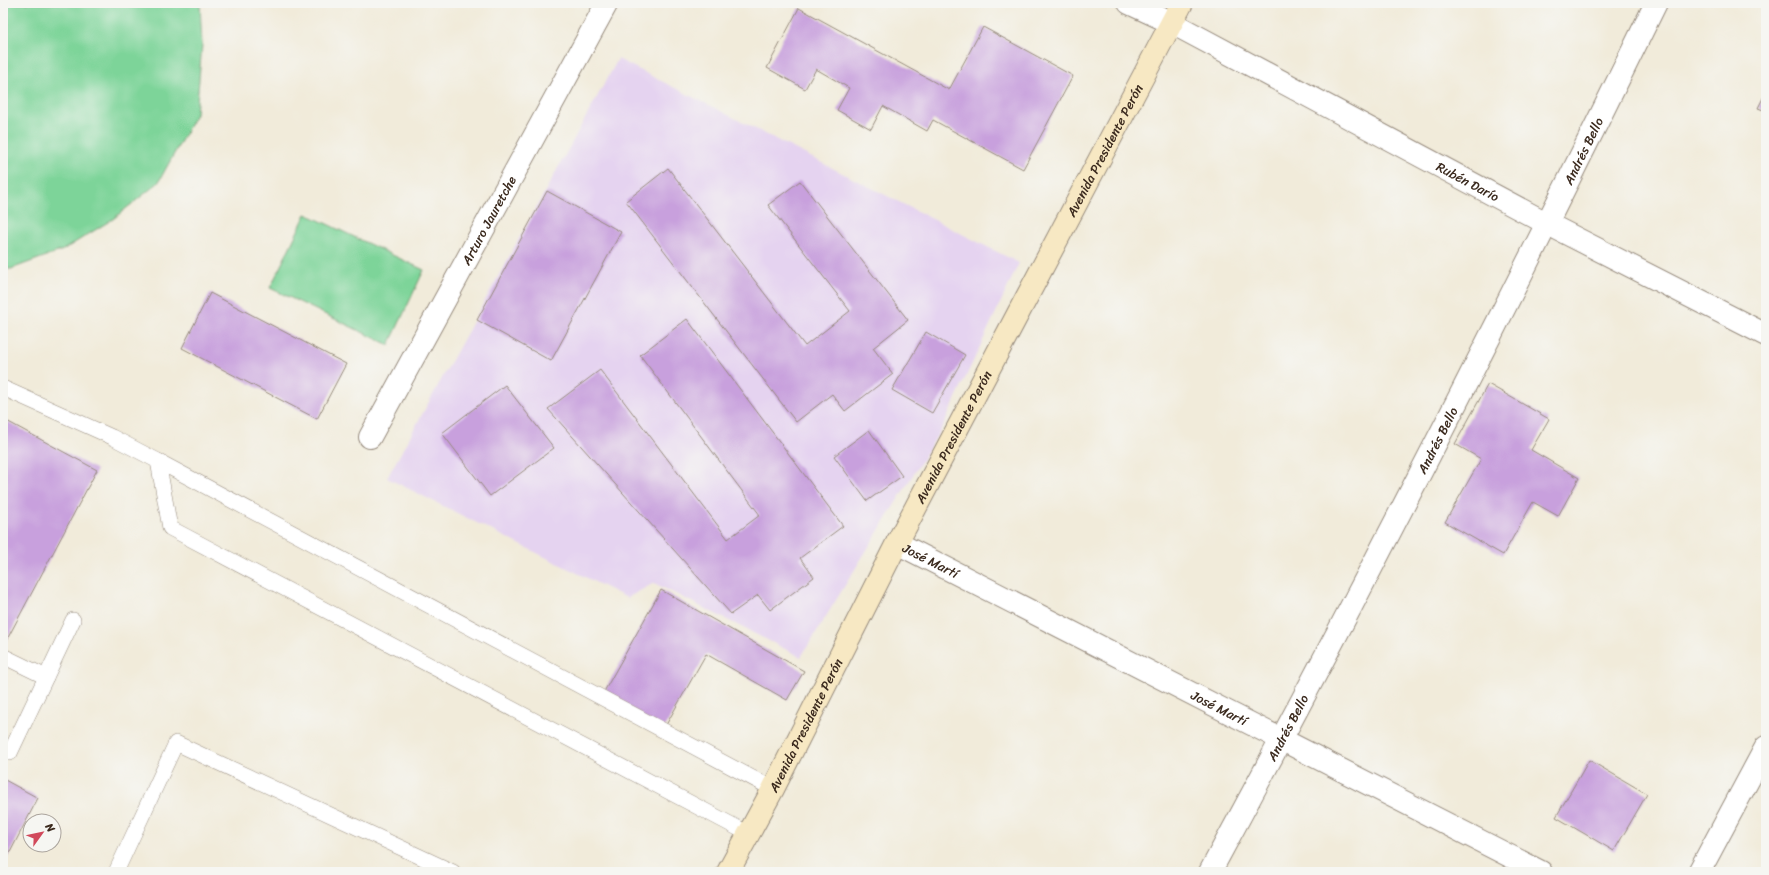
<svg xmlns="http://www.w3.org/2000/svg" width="1769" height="875" font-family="Sriracha,sans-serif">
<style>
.built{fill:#e5d3f0}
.green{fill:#7dd499;stroke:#5c7f5c}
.building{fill:#c8a0dd}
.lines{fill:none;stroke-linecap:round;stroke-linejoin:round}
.service-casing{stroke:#968a7c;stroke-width:16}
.minor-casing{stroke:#968a7c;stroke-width:24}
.secondary-casing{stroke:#968a7c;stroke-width:24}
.service{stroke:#fff;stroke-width:15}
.minor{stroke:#fff;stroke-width:22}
.secondary{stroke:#f7e8c3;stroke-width:22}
.labels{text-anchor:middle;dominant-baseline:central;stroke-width:3;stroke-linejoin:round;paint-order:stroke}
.street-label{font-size:13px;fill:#3b2a1e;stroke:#f6f6f2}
</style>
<rect width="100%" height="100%" fill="#f6f6f2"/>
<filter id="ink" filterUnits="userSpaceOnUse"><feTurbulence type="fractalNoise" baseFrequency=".025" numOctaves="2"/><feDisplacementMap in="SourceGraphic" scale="8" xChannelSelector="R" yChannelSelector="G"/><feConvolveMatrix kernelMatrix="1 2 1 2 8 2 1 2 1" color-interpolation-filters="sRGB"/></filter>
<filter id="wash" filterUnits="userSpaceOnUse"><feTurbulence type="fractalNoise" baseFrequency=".012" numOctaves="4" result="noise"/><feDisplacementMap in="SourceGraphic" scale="16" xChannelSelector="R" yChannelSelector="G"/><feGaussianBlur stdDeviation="0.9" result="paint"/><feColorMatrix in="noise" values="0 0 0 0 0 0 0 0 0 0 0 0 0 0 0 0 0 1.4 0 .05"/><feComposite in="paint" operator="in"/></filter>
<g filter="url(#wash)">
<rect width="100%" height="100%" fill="#f1ebda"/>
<path class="built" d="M618,59l401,204 -76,163 -142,231 -147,-74 -27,15 -240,-120z"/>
<g class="green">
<path d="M3,3h197l2,42 -6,69 -38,69 -45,36 -50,31 -52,19h-8z"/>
<path d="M306,214l118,56 -35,75 -119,-57z"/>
</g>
<g id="blocks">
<g class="building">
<path d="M799,8l150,82 34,-63 90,49 -50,93 -90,-49 -6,11 -44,-25 -12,23 -34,-19 12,-22 -33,-19 -11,20 -38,-21z"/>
<path d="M1766,92v19l-8,-3z"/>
<path d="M668,168l137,178 45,-35 -82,-106 32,-24 108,139 -35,28 20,26 -48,37 -13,-17 -36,28 -170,-221z"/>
<path d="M547,191l74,41 -70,129 -74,-41z"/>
<path d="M210,293l136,71 -29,55 -135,-71z"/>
<path d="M687,319l156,207 -43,32 14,19 -44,33 -12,-15 -27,19 -183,-205 52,-39 128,169 32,-24 -120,-160z"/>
<path d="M926,332l39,23 -33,58 -40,-23z"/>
<path d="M1488,384l61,35 -18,31 48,28 -21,38 -25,-14 -30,53 -58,-33 36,-63 -26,-15z"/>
<path d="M505,385l49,63 -64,48 -48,-63z"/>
<path d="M3,419l94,51 -94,177z"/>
<path d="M869,430l33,46 -35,25 -33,-45z"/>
<path d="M661,590l143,81 -17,29 -81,-46 -44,78 -61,-35z"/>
<path d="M1589,760l58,34 -33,57 -58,-34z"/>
<path d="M3,779l35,19 -35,68z"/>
</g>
</g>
</g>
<g filter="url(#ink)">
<use href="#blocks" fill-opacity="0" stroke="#968a7c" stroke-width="1"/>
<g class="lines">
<defs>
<g id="service">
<path d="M3,388l109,49 46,24"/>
<path d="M3,656l43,21"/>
<path d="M3,749l7,4 63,-133"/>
<path d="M749,834l-579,-306 -12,-67 615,328"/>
<path d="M116,872l60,-129 277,129"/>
</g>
<g id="minor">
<path id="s1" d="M1129,3l43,20 376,201 218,111"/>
<path id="s2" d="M370,437l237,-434"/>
<path id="s3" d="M897,543l644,329"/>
<path id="s4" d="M1210,872c155,-286 303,-577 446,-869"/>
<path d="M1699,872l67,-125"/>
</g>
<g id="secondary">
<path id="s5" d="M728,872l45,-83 124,-246 285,-540"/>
</g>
</defs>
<use href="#service" class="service-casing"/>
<use href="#minor" class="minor-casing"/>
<use href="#secondary" class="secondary-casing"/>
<use href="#service" class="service"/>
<use href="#minor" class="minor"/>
<use href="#secondary" class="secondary"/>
</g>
</g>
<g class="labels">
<g class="street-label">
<text stroke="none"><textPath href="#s5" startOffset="814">Avenida Presidente Perón</textPath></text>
<text stroke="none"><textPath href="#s4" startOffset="812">Andrés Bello</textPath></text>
<text stroke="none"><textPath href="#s1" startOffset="383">Rubén Darío</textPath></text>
<text stroke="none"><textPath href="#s2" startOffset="247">Arturo Jauretche</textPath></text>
<text stroke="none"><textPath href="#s5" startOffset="490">Avenida Presidente Perón</textPath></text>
<text stroke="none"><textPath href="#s4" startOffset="488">Andrés Bello</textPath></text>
<text stroke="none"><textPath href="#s3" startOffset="38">José Martí</textPath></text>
<text stroke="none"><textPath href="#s3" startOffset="362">José Martí</textPath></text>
<text stroke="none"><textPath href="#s5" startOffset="166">Avenida Presidente Perón</textPath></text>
<text stroke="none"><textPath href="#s4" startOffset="164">Andrés Bello</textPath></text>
</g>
</g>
<rect width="1769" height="875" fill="none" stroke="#f6f6f2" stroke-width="16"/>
<g transform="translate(42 833) rotate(57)"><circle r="19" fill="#f6f6f2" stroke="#aba49d"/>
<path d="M0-3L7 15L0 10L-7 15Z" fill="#d1495b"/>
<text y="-6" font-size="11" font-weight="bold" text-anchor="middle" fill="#3b2a1e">N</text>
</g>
</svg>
